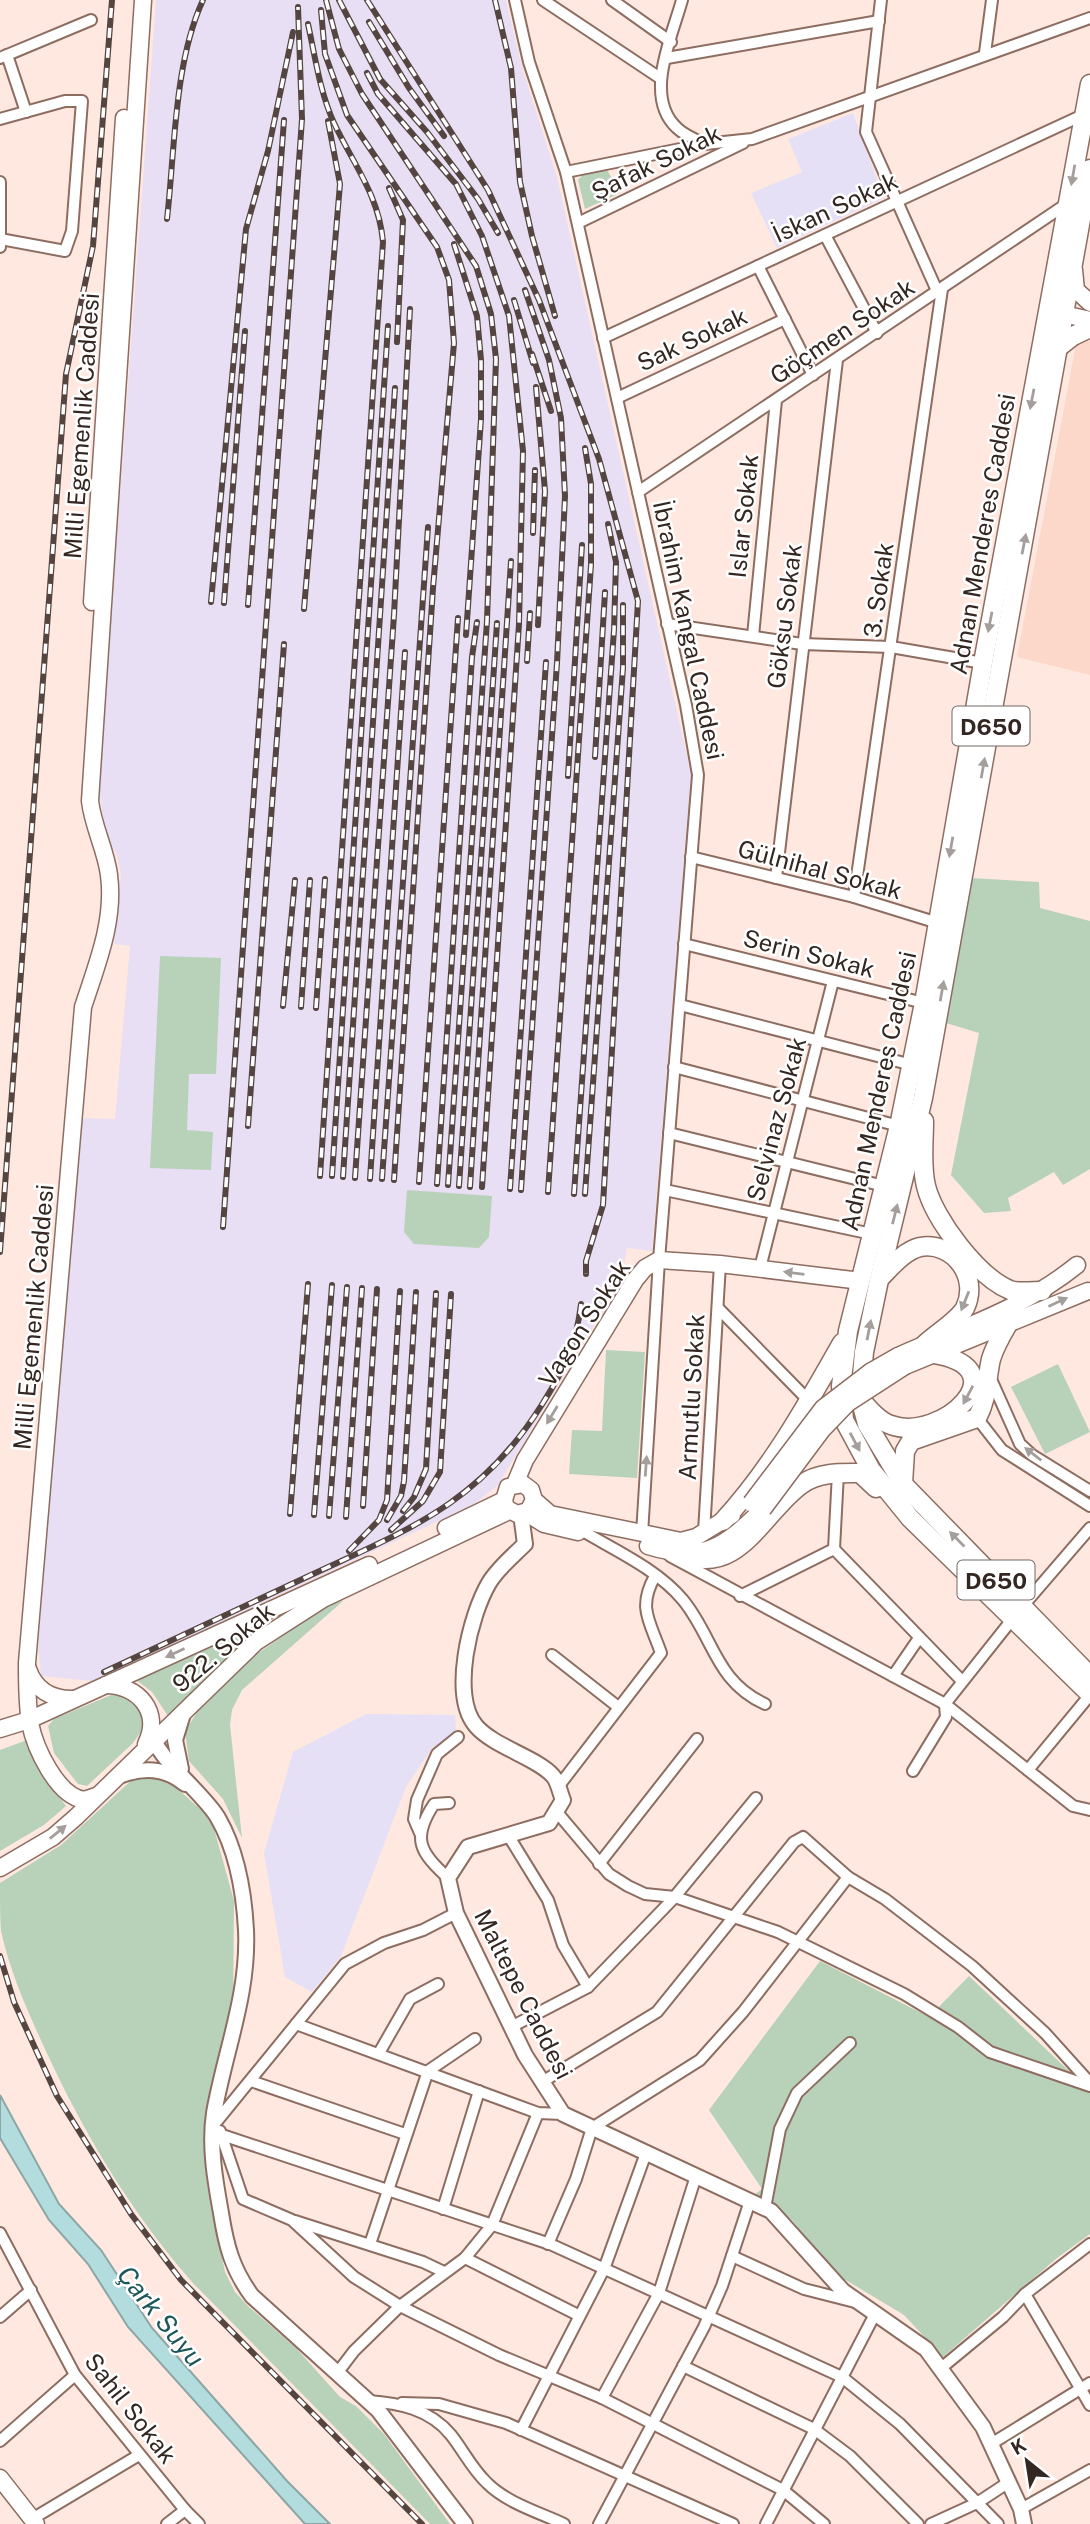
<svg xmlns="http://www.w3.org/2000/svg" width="1090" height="2524" font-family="'Public Sans',sans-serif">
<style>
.built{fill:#fcd8cb}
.industrial{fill:#e8dff5}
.education{fill:#e5e0f6}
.green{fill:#b8d1b9}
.water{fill:#b2dcdd;stroke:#8ca6a5;stroke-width:2}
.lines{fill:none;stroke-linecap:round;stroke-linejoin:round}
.minor-casing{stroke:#8e6d61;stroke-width:14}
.tertiary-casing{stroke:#8e6d61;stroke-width:18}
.secondary-casing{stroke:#8e6d61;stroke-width:19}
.primary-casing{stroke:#8e6d61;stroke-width:21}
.minor{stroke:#fff;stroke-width:10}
.tertiary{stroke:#fff;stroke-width:14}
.secondary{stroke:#fff;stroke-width:16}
.primary{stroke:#fff;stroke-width:18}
.rail-casing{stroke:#544540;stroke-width:6}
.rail{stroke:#fff;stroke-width:3.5;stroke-dasharray:10;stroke-linecap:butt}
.secondary-bridge-casing{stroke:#8e6d61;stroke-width:19;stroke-linecap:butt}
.secondary-bridge{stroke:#fff;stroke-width:16}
.oneway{fill:#a49e9c}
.labels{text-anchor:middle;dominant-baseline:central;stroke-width:5;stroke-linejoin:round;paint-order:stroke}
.shield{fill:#fff;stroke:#716864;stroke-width:2}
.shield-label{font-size:23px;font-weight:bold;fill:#342722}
.street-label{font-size:24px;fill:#342722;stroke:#fff}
.water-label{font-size:26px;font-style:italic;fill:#1d5759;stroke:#fff}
</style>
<rect width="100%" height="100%" fill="#ffe8e0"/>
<path class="built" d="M1077,339l13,2v334l-73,-18z"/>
<path class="industrial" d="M156,0h350l16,67 35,110 134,597 -39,477 -25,-3 -6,33 -123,204 -25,20 -380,176 -52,-5 -3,-30 41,-528 36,1 15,-173 -16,-2 7,-69 -5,-22 -12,-18 -5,-51z"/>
<g class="education">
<path d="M853,113l31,85 -107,50 -26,-55 51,-21 -14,-33z"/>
<path d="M366,1714l89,1 1,18 -24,15 -26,39 -65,169 -29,36 -27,-15 -21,-124 29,-101z"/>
</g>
<g class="green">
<path d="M606,168l14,25 -35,16 -7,-29 8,-9z"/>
<path d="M971,878l68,4 1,26 50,13v248l-27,16 -9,-13 -46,26 3,13 -27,2 -33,-38 28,-142 -33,-10z"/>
<path d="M160,956l61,2 -5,116h-27l-2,56 26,2 -2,38 -61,-2z"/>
<path d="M407,1190l85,6 -3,41 -10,11 -65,-4 -10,-12z"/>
<path d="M606,1350l39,2 -8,126 -68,-4 3,-44 30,1z"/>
<path d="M1058,1364l32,68 -45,22 -34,-67z"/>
<path d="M343,1601l-101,89 -10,20 -2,15 12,113 -19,-39 -34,-38 -4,-29 13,-22 56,-54 76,-53z"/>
<path d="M254,1624l4,8 -90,84 -16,-24 -17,-13z"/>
<path d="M111,1695l13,1 16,11 3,22 -10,14 -46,43 -9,-2 -24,-31 -6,-27 6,-7z"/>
<path d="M27,1740l17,35 22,31 -22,19 -44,26v-101z"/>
<path d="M159,1775c20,10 32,31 51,39l24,87 -1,119 -28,133 2,31 18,88 10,20 14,15 47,41 44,49 16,9 28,28 66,90h-20l-238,-242c-62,-71 -109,-150 -148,-235 -17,-37 -34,-75 -43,-116 -1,-14 -1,-32 -1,-48l61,-38 74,-68z"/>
<path d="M820,1961l109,56 40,-41 121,115v143l-33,24 -114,99 -39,-42 -70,-42 -42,-53 -38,-25 8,-6 -53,-79z"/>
</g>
<path class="water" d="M0,2095l59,109 42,46 51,78 135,153 43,43h-25l-177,-197 -40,-63 -39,-44 -49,-82z"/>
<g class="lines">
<defs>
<g id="minor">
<path d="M515,0l14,62 37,110 120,533 12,70 -39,485 -17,274"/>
<path d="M543,0l117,78"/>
<path d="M612,0l59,42"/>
<path d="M682,0c-10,37 -39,97 -5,128 7,7 19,12 28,16"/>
<path d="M881,0l-15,132 72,161"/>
<path d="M985,53l7,-53"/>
<path d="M7,55l19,57"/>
<path d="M0,58l91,-38"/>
<path d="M667,58l212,-37"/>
<path d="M0,119l65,-18h17l-10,130 -7,20 -65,-12"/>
<path d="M566,172l139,-28 47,-5 338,-121"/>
<path d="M0,182v65"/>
<path d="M578,223l165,-80"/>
<path d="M825,235l52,98"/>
<path d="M758,266l55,109"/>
<path d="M603,338l482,-224"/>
<path d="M617,398l168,-79"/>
<path d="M638,492l430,-289"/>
<path d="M667,624l135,20 89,3 92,16"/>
<path d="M753,636l23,-236"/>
<path d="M691,857l163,40 84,26"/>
<path d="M776,878l61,-518"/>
<path d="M854,897l88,-608"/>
<path d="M684,944l240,59"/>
<path d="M680,1005l232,60"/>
<path d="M674,1067l225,59"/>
<path d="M669,1133l215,53"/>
<path d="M665,1190l207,44"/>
<path d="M760,1268l73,-287"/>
<path d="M718,1308l91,93"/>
<path d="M990,1377l30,67 12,11 58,36"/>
<path d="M977,1418l25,32 88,56"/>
<path d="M704,1532l16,-268"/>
<path d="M586,1533c33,19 73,38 97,67 31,38 32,81 82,104"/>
<path d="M834,1549l128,132"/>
<path d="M670,1556l275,148 128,102 17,4"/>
<path d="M740,1596l94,-47 4,-76"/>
<path d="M1022,1607l68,-79"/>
<path d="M552,1655l65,51"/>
<path d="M893,1676l26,-38"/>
<path d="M1028,1770l62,-75"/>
<path d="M913,1771l33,-54 -1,-13 69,-87"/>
<path d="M558,1787l103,-134c-11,-32 -24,-45 -6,-77"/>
<path d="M556,1811l53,63 19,12 17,8 30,3 103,35 126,62 54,33 32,25 100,34"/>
<path d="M420,1833l-6,-14 3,-19 20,-46 21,-17"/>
<path d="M508,1835l40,65 15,45 25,42"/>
<path d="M599,1864l98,-125"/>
<path d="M448,1878c-28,-26 -37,-39 -14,-74l15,-1"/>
<path d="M296,2024l242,89 25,1"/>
<path d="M511,2027l77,-40 84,-87 84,-102"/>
<path d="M379,2053l31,-54 28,-15"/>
<path d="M251,2081l154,53"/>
<path d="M542,2082l115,-70 137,-170 9,-5 45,40 37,22 87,67 73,67 45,50"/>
<path d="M217,2121l128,-157 39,-21 39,-13 33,-17"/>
<path d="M220,2131l23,68 49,21 62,57 46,29 99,49 103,43 181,92 41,34"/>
<path d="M222,2135l328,109 292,133 58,47 98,100"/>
<path d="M765,2208l15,-79 17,-36 53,-50"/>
<path d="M443,2209l36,-118"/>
<path d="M295,2221l128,41 21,10"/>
<path d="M0,2233l75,142 110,135 -18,14"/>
<path d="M370,2244l58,-173 47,-32"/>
<path d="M548,2244l28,-65 16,-51 108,-68 43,-48 105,-135"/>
<path d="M732,2256l72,33 51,13"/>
<path d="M465,2258l113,57"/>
<path d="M1025,2294l65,111"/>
<path d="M0,2317l31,-27"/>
<path d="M683,2366l131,63 36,27 68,68"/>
<path d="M940,2369l63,-52 22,-23 65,-50"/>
<path d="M338,2372l16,-21 46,-45 65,-48 27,-33 46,-112"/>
<path d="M602,2398l57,-105 37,-117"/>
<path d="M368,2401c31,2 62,8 83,34 12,15 21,34 36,48 20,20 51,29 77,41"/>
<path d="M402,2403l37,1 67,19 227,101"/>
<path d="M521,2430l83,-161 42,-116"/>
<path d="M0,2441l75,-66"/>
<path d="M991,2444l99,-61"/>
<path d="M1021,2509l69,-39"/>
<path d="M185,2510l14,14"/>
<path d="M32,2519l107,-64"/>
<path d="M599,2524l105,-197 18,-41 28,-85"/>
<path d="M766,2524l109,-210"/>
<path d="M931,2524l46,-21 32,-21"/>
</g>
<g id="tertiary">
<path d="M521,1514l4,30c-12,12 -27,24 -36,39 -19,32 -39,113 -13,143 18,21 62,32 77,50 5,5 7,17 10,24l-14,23 -81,24 -20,31 8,35 69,142 38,59 208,97 72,80 83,58 57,78 38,82 3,15"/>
<path d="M151,1730c2,26 53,63 67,88 19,33 26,74 28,112 3,64 -21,121 -32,183 -5,33 1,67 7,100 5,32 11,56 31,83l126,114 87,114"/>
<path d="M181,1769l-6,-29 8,-26"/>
<path d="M119,1776c24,-9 46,-9 66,8"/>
</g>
<g id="secondary">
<path d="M1074,270l2,20 14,13"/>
<path d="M1054,312l36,8"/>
<path d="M92,602l32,-484"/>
<path d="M898,1356c63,-28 126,-48 179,-91"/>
<path d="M905,1366l183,-75"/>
<path d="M515,1484l10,-24 110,-180 10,-12 14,-8 61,4 141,17"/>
<path d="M534,1500l-6,11 -11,3 -11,-6 -2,-8 4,-13 15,-3 8,6 3,10 16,14 131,27 15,-4 36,-22"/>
<path d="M525,1512l19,12 34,8"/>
<path d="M446,1528l58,-28"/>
<path d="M648,1546c55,17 76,1 115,-37"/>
<path d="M28,1669c7,21 23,30 44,30"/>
<path d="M106,1685c32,0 56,27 40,59"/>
<path d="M0,1729l29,-9 340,-155"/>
<path d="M96,1796l-12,4c-27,-4 -49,-52 -54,-77 -3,-20 -3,-40 -3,-60l56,-656c14,-43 32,-86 26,-132 -3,-25 -16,-48 -19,-74l53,-801"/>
<path d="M0,1868l53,-31 23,-20 180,-175 67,-43 186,-88"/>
<path d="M0,2478l36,46"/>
</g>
<g id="primary">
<path d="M1090,84l-107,579 -59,340 -25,123 -51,205 -7,55 3,34 27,50 39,48 180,176"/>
<path d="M1090,169l-167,929 -44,182 -15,72 -4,46 7,26 36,60 187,192"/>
<path d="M1059,347l14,-11 17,-8"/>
<path d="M924,1121c0,21 -3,45 2,65 8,33 52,91 84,104 8,3 23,1 32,1"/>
<path d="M881,1277c11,-11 23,-26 39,-30 33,-6 60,30 45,61 -7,13 -30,26 -41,37"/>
<path d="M862,1401c8,9 17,20 29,24 50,18 131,-56 43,-71"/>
<path d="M903,1484l2,-33 6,-10 66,-23c11,-20 9,-37 14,-59 4,-13 10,-23 17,-35"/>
<path d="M723,1521c48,-52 84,-116 119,-178"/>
<path d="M681,1553c57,27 83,-43 121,-69 17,-12 38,-11 58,-11l16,15"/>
</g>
</defs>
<use href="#minor" class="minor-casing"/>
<use href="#tertiary" class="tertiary-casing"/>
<use href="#secondary" class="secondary-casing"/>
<use href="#primary" class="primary-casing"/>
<use href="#minor" class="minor"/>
<use href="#tertiary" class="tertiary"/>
<use href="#secondary" class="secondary"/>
<use href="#primary" class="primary"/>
<defs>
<g id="rail">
<path d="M326,0l13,49 23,45 114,172 15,48 5,45 -9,262 -39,564"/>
<path d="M339,0l41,79 47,53 51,67 20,34"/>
<path d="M367,0l121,190 51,110 60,159 39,142 -35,604 -17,56v13"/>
<path d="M495,0l16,68 9,114 12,54 23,80"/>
<path d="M321,10l4,44 22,61 90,132 12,33 5,63 -21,245 -39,592"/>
<path d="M369,22l40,66 35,48"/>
<path d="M308,24c7,32 12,69 26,99 19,41 45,72 49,119l-63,934"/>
<path d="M367,73l11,21 76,88"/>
<path d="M456,184l26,52 27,80 14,135 -4,173 -37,563"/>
<path d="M389,188l14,32 -6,122"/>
<path d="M167,219c8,-70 7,-156 36,-219"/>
<path d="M454,244l23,72 4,44v59l-15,216"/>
<path d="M514,300l19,63"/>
<path d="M532,354l19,57"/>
<path d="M536,387l9,104 -7,134"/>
<path d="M533,533l2,-63"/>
<path d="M211,602l35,-373 22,-78 25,-119"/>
<path d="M224,603l21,-272"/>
<path d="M248,605l36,-485"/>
<path d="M304,609l36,-425 -12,-63"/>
<path d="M527,661l3,-48"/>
<path d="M595,757l10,-165"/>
<path d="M568,776l14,-231"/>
<path d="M283,1006l12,-126"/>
<path d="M301,1007l9,-127"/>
<path d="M316,1008l9,-129"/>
<path d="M248,1126l36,-482"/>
<path d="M332,1176l56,-850"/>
<path d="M343,1177l52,-789"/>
<path d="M355,1178l39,-563 16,-306"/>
<path d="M370,1179l35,-527"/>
<path d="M382,1179l46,-652"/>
<path d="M419,1182l39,-564"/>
<path d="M437,1184l35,-527 5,-35"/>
<path d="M459,1186l38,-563"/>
<path d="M470,1187l41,-626"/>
<path d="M510,1189l36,-527"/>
<path d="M521,1190l36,-527 8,-167 -4,-78 -12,-58 -24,-70"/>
<path d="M548,1192l43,-627v-81l-6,-36"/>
<path d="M574,1194l40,-564 2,-68 -8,-38"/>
<path d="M585,1194l38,-526v-63"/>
<path d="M223,1227l79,-1108 -4,-112"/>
<path d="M0,1252l66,-878 27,-128 19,-246"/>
<path d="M363,1506l14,-217"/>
<path d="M403,1511l11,-14 12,-28 10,-176"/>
<path d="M290,1514l18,-230"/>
<path d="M314,1515l18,-230"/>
<path d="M329,1516l18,-229"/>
<path d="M346,1517l16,-229"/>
<path d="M387,1520l14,-24 3,-15 12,-189"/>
<path d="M391,1530l32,-29 17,-29 11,-178"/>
<path d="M349,1551l30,-31 8,-20 13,-209"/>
<path d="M104,1672c64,-30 128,-60 192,-90 105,-50 180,-73 245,-176 23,-36 35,-60 40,-102"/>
<path d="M0,1956l14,46 43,94 74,118 50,66 241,244"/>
</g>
</defs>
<use href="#rail" class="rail-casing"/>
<use href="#rail" class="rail"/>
<defs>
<g id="secondary-bridge">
<path d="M751,1503l72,-95 47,-36 28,-16"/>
<path d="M763,1509l59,-79 26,-27 57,-37"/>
</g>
</defs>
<use href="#secondary-bridge" class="secondary-bridge-casing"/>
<use href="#secondary-bridge" class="secondary-bridge"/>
</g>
<defs><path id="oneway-solid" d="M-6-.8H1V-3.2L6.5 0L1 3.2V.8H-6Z" transform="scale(1.75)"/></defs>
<g class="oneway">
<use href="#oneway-solid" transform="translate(1073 175) rotate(100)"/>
<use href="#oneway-solid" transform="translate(1032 399) rotate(101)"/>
<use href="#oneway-solid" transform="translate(1024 544) rotate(-79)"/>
<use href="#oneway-solid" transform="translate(990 622) rotate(101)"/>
<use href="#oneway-solid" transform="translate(983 768) rotate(-80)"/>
<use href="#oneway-solid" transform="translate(951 847) rotate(100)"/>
<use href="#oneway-solid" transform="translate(942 991) rotate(-80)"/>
<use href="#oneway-solid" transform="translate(895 1214) rotate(-76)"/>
<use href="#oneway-solid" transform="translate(794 1273) rotate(-173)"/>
<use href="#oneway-solid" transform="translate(965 1301) rotate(112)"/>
<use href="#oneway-solid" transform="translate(1058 1302) rotate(-25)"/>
<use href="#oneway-solid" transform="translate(869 1330) rotate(-79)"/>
<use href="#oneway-solid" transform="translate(968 1395) rotate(118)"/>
<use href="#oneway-solid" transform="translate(552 1415) rotate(121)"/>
<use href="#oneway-solid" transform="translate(855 1442) rotate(62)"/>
<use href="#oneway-solid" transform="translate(1033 1454) rotate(-142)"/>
<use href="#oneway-solid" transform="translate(646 1466) rotate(-86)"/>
<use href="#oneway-solid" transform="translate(957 1539) rotate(-135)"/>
<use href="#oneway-solid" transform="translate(175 1653) rotate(155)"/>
<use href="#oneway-solid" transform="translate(58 1832) rotate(-39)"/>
</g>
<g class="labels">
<g class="shield">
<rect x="952.5" y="706.5" width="77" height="39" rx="5"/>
<rect x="957.5" y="1560.5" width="77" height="39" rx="5"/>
</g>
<g class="shield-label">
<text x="991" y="726">D650</text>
<text x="996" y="1580">D650</text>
</g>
<g class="street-label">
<text transform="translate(656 162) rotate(-26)">Şafak Sokak</text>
<text transform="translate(835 207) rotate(-25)">İskan Sokak</text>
<text transform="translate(842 331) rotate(-34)">Göçmen Sokak</text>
<text transform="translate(692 339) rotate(-25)">Sak Sokak</text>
<text transform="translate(81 426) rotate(-86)">Milli Egemenlik Caddesi</text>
<text transform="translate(743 516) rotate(-84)">Islar Sokak</text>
<text transform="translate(982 534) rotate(-80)">Adnan Menderes Caddesi</text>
<text transform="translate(878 590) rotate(-82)">3. Sokak</text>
<text transform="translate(784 616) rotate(-83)">Göksu Sokak</text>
<text transform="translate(689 630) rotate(78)">İbrahim Kangal Caddesi</text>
<text transform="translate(820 869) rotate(15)">Gülnihal Sokak</text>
<text transform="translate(809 953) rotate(14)">Serin Sokak</text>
<text transform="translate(878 1091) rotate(-78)">Adnan Menderes Caddesi</text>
<text transform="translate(776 1119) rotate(-75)">Selvinaz Sokak</text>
<text transform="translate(33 1317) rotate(-85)">Milli Egemenlik Caddesi</text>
<text transform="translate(584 1323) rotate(-57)">Vagon Sokak</text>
<text transform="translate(691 1397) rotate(-87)">Armutlu Sokak</text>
<text transform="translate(223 1647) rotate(-40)">922. Sokak</text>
<text transform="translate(524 1994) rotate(63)">Maltepe Caddesi</text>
<text transform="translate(131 2408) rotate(52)">Sahil Sokak</text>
</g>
<g class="water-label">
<text transform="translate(161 2316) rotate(51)">Çark Suyu</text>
</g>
</g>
<g transform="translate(1027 2461) rotate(330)" stroke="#ffffff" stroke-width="5" paint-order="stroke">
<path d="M0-5L12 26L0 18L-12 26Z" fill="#342722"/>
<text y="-10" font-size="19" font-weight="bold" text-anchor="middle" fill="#342722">K</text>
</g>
</svg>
